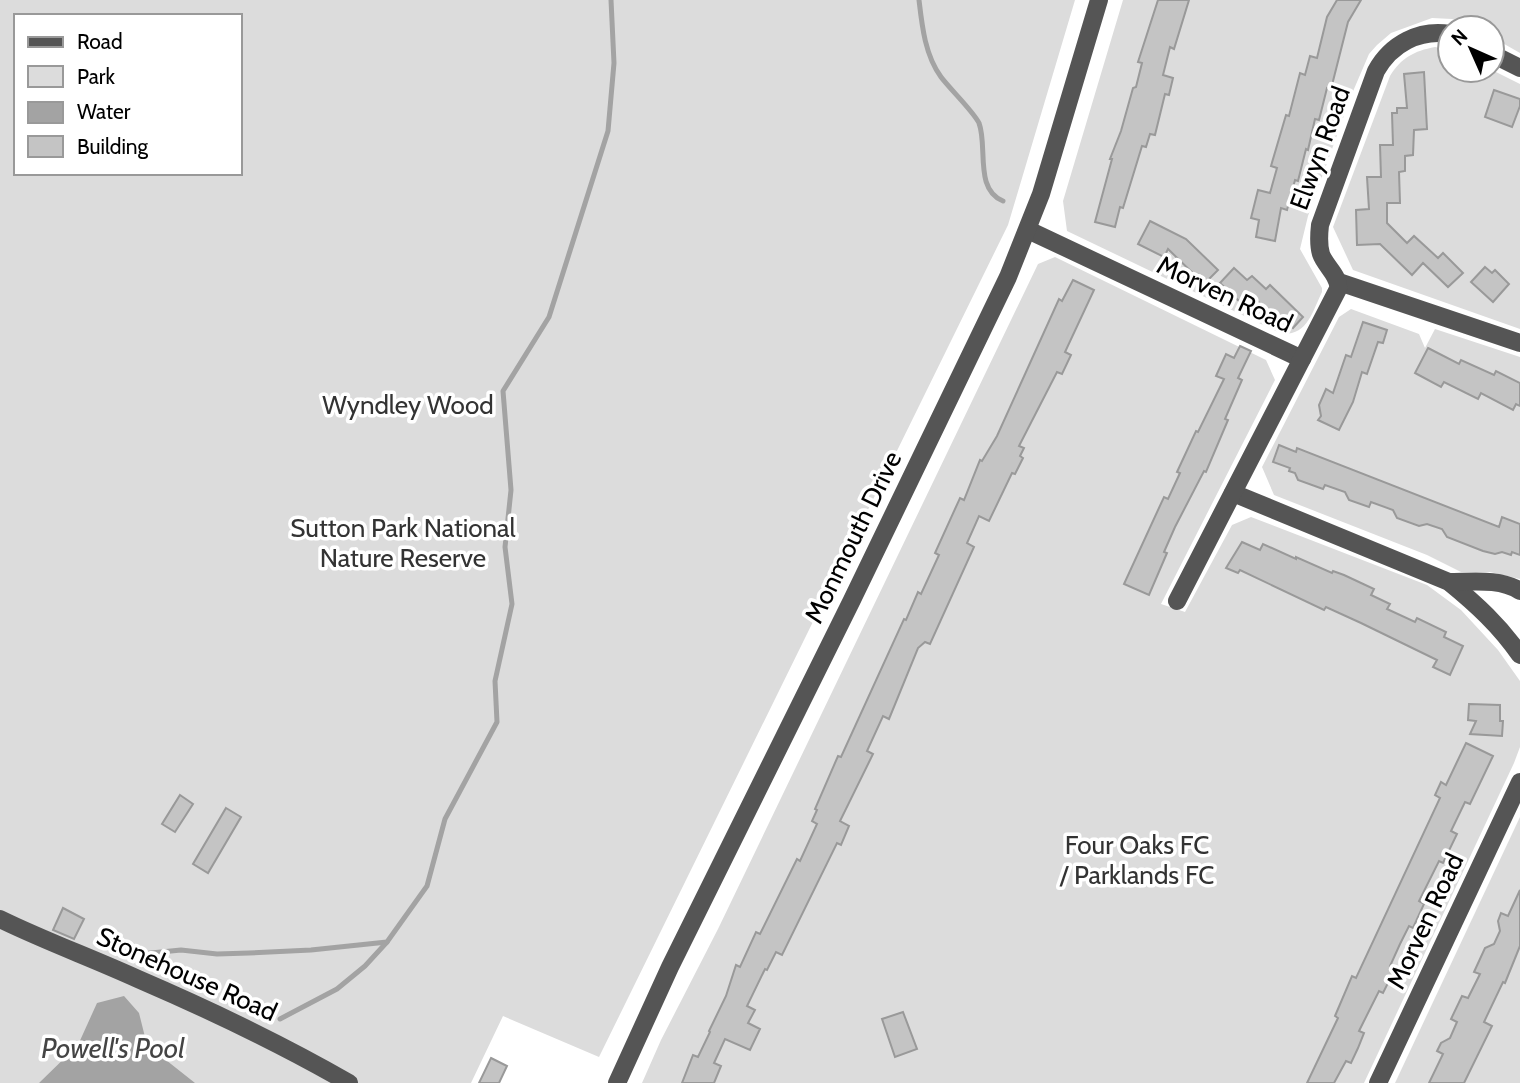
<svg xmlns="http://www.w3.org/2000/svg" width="1520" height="1083" font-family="Cabin,sans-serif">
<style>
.green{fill:#dcdcdc;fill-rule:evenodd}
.water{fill:#a3a3a3}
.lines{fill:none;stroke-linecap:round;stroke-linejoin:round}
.stream{stroke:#a3a3a3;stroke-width:5}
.building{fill:#c4c4c4;stroke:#999;stroke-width:2}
.minor{stroke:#555;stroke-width:18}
.labels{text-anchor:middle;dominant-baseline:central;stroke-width:7;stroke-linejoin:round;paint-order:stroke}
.street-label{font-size:26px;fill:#000;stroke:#fff}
.park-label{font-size:26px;fill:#333;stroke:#fff}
.water-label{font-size:28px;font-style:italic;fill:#444;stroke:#fff}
</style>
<rect width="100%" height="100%" fill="#fff"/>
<g class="green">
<path d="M0,0h1075l-67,225 -409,832 -96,-41 -32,67h-471zM16,16h224v157h-224z"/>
<path d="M1123,0h397v53l-28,-16v-9h-19l-21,-9 -20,-1 -41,15 -14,12 -8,9 -18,42 -43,120 -8,33 22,39v4c-10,20 -14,43 -40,42l-215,-103 -4,-30z"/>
<path d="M1435,47l15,3v20h42l28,14v245l-167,-59 -20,-43 57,-151c11,-18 24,-25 45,-29z"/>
<path d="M1055,257l211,103 9,20 -114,224 24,8 47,-87 19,-8 176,68 34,25 37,40 22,31v66l-6,16 -150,320h-722l19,-43 57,-111 320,-665z"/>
<path d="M1351,309l68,25 6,14 10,-19 85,28v222l-30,-7h-29l-34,-17 -153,-60 -12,-28 77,-150z"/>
<path d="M1520,817v266h-125z"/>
</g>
<path class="water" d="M124,996l15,17 8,32 48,38h-156l39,-38 19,-42z"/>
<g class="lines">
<g class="stream">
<path d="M919,0c3,26 6,55 22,77 9,12 32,34 38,46 9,24 -5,66 24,78"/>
<path d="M141,954l40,-4 36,4 32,-1 62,-3 76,-8 40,-56 18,-67 52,-97 -2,-41 17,-77 -7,-57 6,-57 -8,-99 46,-74 59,-186 6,-68 -3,-63"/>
<path d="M280,1019l57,-30 28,-23 22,-24"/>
</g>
</g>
<g class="building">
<path d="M1158,0h31l-15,49 -4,-2 -7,28 10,3 -4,17 -4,-1 -10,41 -5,-1 -4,13 -4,-1 -19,62 -3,-1 -5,20 -20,-5 17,-63h-2l11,-28 12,-43 3,-1 6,-24 -4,-1z"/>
<path d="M1337,0h24l-13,22 -17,67 -4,-1 -8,32 -4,-1 -7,31 -2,-1 -8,32 -3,-1 -8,30 -6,-2 -6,33 -19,-4 3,-17 -8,-2 7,-28 12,3 7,-25 -6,-2 15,-51 3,1 11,-43 5,2 5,-19 7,2 10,-41z"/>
<path d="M1424,72l3,57 -13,1 -1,25 -8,1v15l-6,1 1,31h-13v20l20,20 7,-7 24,22 5,-5 20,20 -15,14 -25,-24 -11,12 -32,-31 -23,1 -1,-35 13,-1 -2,-32h14l-1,-32h13l-1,-32h5v-5h10l-3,-34z"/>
<path d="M1494,90l26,9v7l-8,21 -27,-10z"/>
<path d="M1150,221l36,18 32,31 -14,14 -36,-35 -4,8 -26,-13z"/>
<path d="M1485,267l7,6 3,-3 14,14 -16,18 -22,-20z"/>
<path d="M1234,268l13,12 5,-4 14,13 4,-4 33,32 -10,11 -13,-12 -3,4 -29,-28 -9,9 -19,-18z"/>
<path d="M1073,280l21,10 -29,62 6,3 -9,19 -5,-2 -38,74 5,2 -4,8 3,2 -8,16 -3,-1 -23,48 -10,-5 -12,27 7,4 -44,97 -5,-2 -7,6 -29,71 -6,-3 -16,35 6,3 -33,67 9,5 -8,19 -4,-2 -55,112 -6,-3 -9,18 -2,-1 -18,37 8,4 -7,13 12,6 -10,21 -25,-11 -11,24 7,3 -7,17h-32l11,-28 5,2 12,-25 -1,-1 17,-35 10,-31 4,2 16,-35 4,2 37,-75 3,2 17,-37 -5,-3 5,-11 -2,-1 23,-53 3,1 63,-138 2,1 12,-28 3,2 18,-39 -4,-2 25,-55 4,2 16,-40 2,1 15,-25 62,-137 3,2z"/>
<path d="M1363,322l24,8 -4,13 -5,-1 -11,32 -5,-2 -9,30 -14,28 -21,-10 3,-4 -2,-11 7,-16 7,4 13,-38 5,2z"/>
<path d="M1240,346l11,5 -13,27 4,2 -17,39 3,1 -22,52 -2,-1 -29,56 -11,25 3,1 -18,42 -25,-11 40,-87 4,2 12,-26 -3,-1 19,-41 2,1 26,-53 -8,-3 10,-22 8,4z"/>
<path d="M1428,348l31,16 2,-4 33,15 2,-4 24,12v23l-4,-2 -3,6 -32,-17 -3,6 -34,-17 -3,5 -26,-14z"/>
<path d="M1279,445l17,7 1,-4 202,79 3,-10 18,7v31l-8,-3 -1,3 -9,-3 -7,2 -12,-3 -36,-14 -5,-8 -15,-5 -8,2 -22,-8 -4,-8 -22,-8 -2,5 -20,-7 -4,-8 -20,-7 -2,4 -25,-9 -3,-7 -6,-2 1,-3 -17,-6z"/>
<path d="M1242,542l18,8 3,-6 33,15v-2l36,16 1,-2 11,4 30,14 -3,6 19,9 -3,5 28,13 2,-4 29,14 -2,5 19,9 -13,29 -17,-8 4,-7 -76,-37 -35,-16 -2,3 -84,-40 -2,3 -12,-5z"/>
<path d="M1469,704l31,1v16h3l-1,15 -32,-2 6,-13 -8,-1z"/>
<path d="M1466,743l27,13 -23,48 -5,-2 -14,29 6,3 -14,29 -4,-2 -20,40 5,3 -11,24 -4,-2 -9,18 -10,22 5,3 -12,24 -4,-2 -20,40 5,2 -6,15 -7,15 -5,-2 -12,22h-27l31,-65 -3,-2 17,-40 4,2 84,-180 -5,-3 6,-13 5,3z"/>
<path d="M180,795l13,9 -18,28 -13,-8z"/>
<path d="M226,808l15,9 -33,56 -15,-9z"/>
<path d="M1520,890v56l-15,37 -2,-1 -19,40 8,4 -28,57h-35l14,-29 -6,-3 4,-8 9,-5 7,-16 -6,-3 11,-23 6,2 12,-24 -6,-2 11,-24 9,-4 6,-13 -2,-10 3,-8 7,3z"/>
<path d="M63,908l21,11 -10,20 -21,-9z"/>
<path d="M903,1012l14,37 -22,8 -13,-38z"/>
<path d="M491,1058l16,8 -8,17h-20z"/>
</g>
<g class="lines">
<g class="minor">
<path d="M1492,54l28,14"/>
<path d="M1028,230l274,129"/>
<path d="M1339,282l181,61"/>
<path d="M1233,493l216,89c27,22 51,44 71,73"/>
<path d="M1449,582c23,0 51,-4 71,9"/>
<path d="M1177,601l161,-312c2,-13 -13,-23 -17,-35 -3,-10 -2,-20 -1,-29l56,-154c15,-27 43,-42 74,-37"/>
<path d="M0,919c45,22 92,39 138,60 72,31 143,65 211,104"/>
<path d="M617,1083l53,-116 182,-367 156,-323 33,-83 58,-194"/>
<path d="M1378,1083l142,-301"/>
</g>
</g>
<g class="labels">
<g class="street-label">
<text transform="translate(1320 148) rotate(-70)">Elwyn Road</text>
<text transform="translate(1225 294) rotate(25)">Morven Road</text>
<text transform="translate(853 537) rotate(-64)">Monmouth Drive</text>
<text transform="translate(1425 921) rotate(-65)">Morven Road</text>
<text transform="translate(187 974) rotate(24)">Stonehouse Road</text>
</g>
<g class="park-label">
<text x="408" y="405">Wyndley Wood</text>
<text x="403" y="528">Sutton Park National<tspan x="403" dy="30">Nature Reserve</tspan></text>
<text x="1137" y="845">Four Oaks FC<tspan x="1137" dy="30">/ Parklands FC</tspan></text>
</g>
<g class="water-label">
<text x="113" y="1048">Powell's Pool</text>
</g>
</g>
<rect x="14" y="14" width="228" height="161" fill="#ffffff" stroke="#999999" stroke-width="2"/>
<rect x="28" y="37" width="35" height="10" fill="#555555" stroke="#999999" stroke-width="2"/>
<text x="77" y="49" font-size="21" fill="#000000">Road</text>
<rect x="28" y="66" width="35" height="21" fill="#dcdcdc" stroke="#999999" stroke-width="2"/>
<text x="77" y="84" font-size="21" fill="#000000">Park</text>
<rect x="28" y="102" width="35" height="21" fill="#a3a3a3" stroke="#999999" stroke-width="2"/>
<text x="77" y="119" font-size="21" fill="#000000">Water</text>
<rect x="28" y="136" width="35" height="21" fill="#c4c4c4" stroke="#999999" stroke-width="2"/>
<text x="77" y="154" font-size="21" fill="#000000">Building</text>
<g transform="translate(1471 49) rotate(315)"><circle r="33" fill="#ffffff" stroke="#999999" stroke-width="2"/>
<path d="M0-5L12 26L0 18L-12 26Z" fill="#000000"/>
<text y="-10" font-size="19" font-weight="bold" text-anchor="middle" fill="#000000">N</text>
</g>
</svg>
